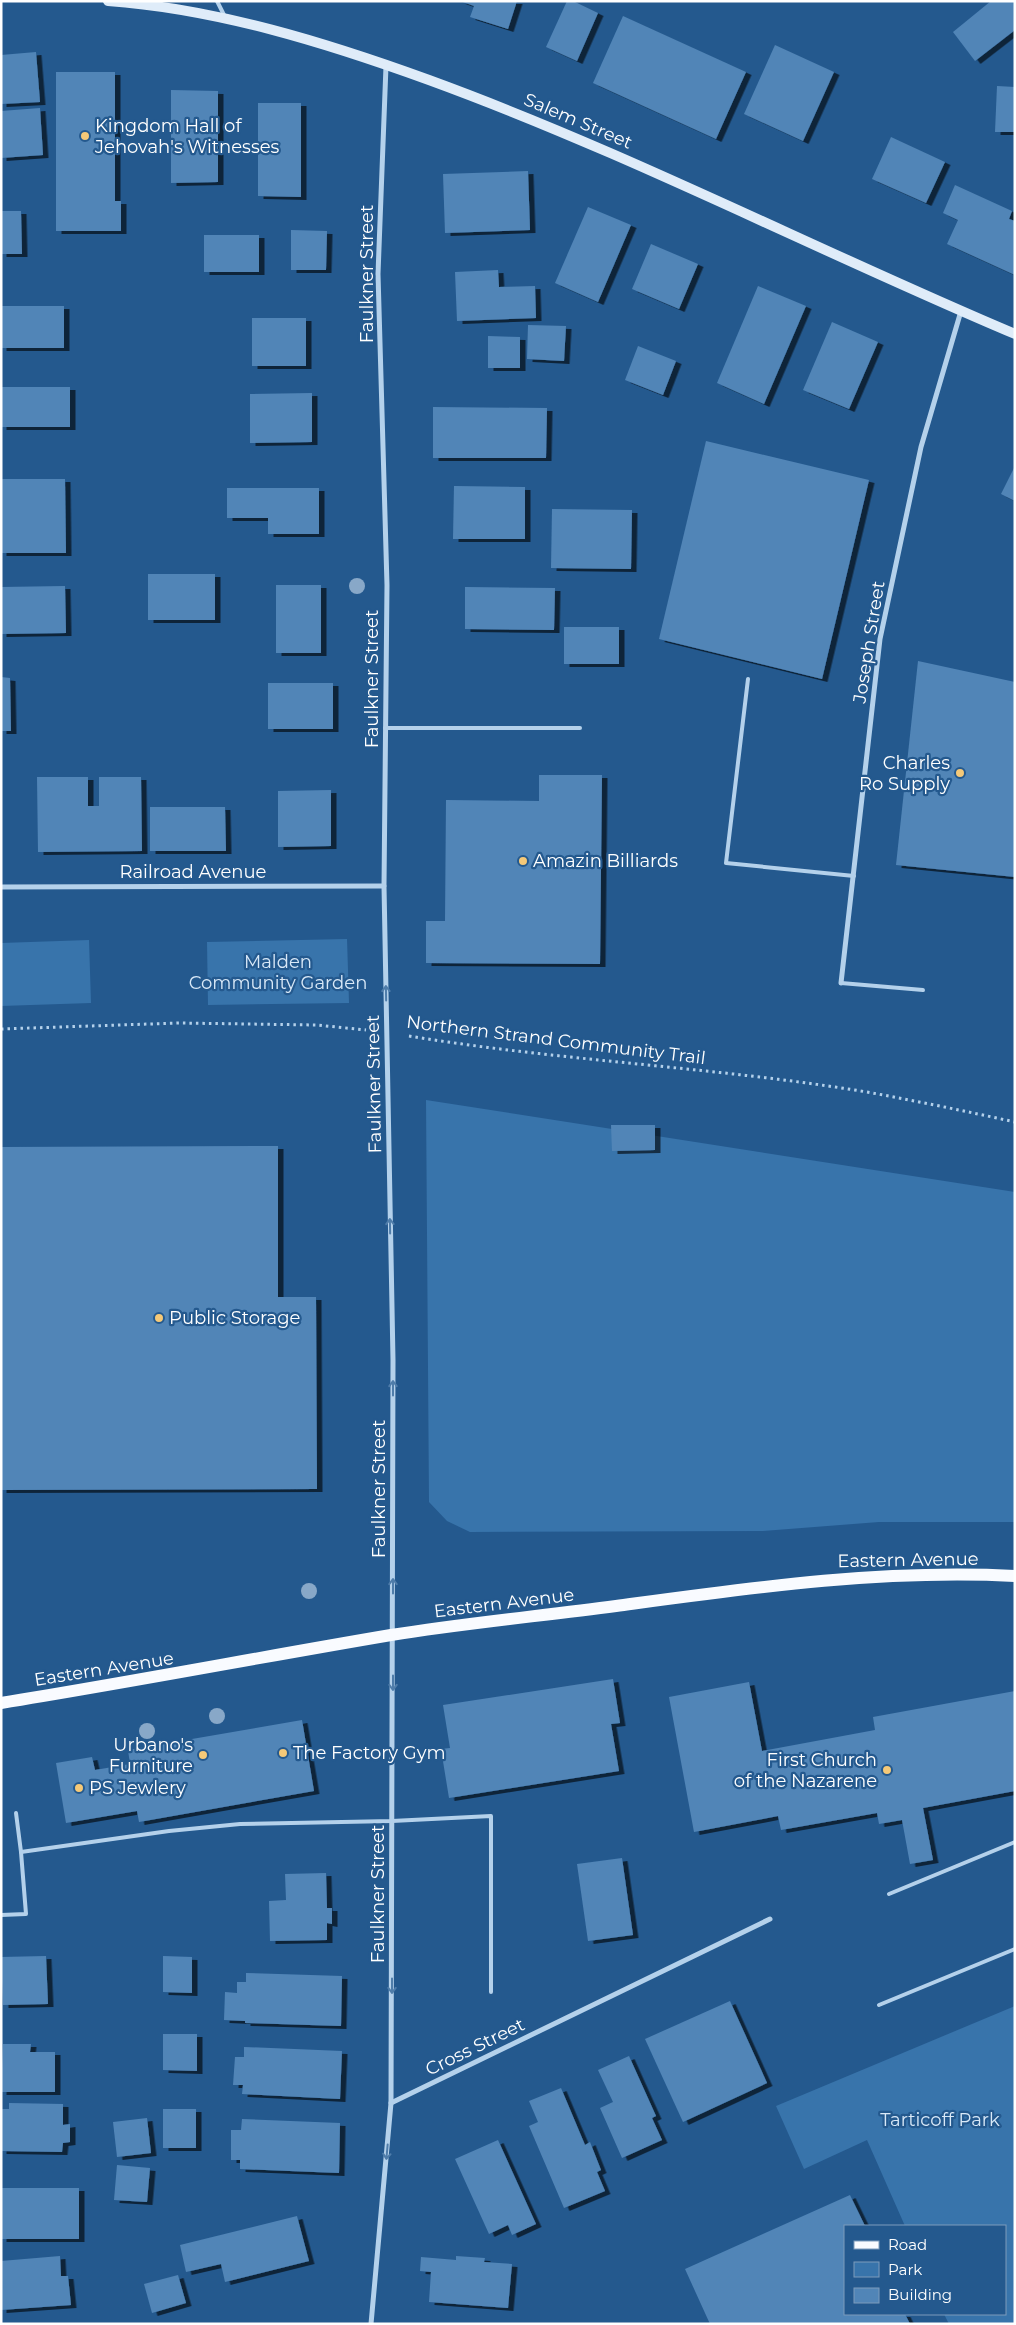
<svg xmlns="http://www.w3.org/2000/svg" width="1016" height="2325" font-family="Montserrat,sans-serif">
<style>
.green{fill:#3874ab}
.building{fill:#5185b7;filter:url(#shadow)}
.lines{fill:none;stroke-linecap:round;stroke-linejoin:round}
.path{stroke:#b4d1eb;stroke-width:3;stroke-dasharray:2.5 4;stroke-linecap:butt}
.lane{stroke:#b4d1eb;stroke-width:4}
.street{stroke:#b4d1eb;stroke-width:5}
.secondary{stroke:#dfecf9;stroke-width:10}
.primary{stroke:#f9fbff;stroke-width:12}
.tree{fill:#88a8c8}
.oneway{stroke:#4f7daa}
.poi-dot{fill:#f5c978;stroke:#24598e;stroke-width:2}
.labels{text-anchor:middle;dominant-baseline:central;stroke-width:4.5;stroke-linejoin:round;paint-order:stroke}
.street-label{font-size:18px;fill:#fff;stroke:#24598e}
.poi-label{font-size:18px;fill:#fff;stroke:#24598e;text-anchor:start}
.park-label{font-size:18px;fill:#d9e9f8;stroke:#24598e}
</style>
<defs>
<filter id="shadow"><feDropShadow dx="5.5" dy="3" stdDeviation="0" flood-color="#0009"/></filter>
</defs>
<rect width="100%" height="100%" fill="#24598e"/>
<g class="green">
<path d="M347,939l2,64 -141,2 -1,-63z"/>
<path d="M89,940l2,63 -90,3v-63z"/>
<path d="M426,1100l589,92v330h-136l-116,9 -293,1 -23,-11 -18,-19z"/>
<path d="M1015,2006v318h-66l-5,-10h61v-88h-100l-38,-86 -63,29 -28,-63z"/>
</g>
<g class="building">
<path d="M460,1h57l-9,28 -38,-12 4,-11z"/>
<path d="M567,1h6l25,12 -21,48 -31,-14z"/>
<path d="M991,1h24v29l-40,31 -22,-29z"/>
<path d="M623,16l123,56 -30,67 -123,-56z"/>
<path d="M775,45l59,27 -31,69 -59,-27z"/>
<path d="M36,52l4,50 -39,2v-49z"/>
<path d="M56,72h59v129h6v30h-65z"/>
<path d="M997,86l18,1v45h-20z"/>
<path d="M171,90l47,1v91l-47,1z"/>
<path d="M258,103h43v94l-43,-1z"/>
<path d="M40,108l3,47 -42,3v-47z"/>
<path d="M891,137l54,25 -19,41 -54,-24z"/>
<path d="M528,171l2,59 -85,3 -2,-59z"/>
<path d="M955,185l57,26 -3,8 6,2v54l-68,-31 11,-24 -15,-7z"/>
<path d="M588,207l43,18 -33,77 -43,-19z"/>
<path d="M1,211h20l1,43h-21z"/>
<path d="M291,230l36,1 -1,39h-35z"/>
<rect x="204" y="235" width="55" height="37"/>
<path d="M651,244l47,20 -19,45 -47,-20z"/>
<path d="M498,270l1,17 36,-1 1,32 -79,3 -2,-49z"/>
<path d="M758,286l48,20 -42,98 -47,-21z"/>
<rect x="1" y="306" width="63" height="42"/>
<rect x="252" y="318" width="54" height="48"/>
<path d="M832,322l46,20 -29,67 -46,-19z"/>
<path d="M528,325l38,1 -2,35 -37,-2z"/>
<path d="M488,336l32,1v31h-32z"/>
<path d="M638,346l38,15 -13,34 -38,-15z"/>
<rect x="1" y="387" width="69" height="40"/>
<path d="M312,393v49l-62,1v-49z"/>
<path d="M433,407l114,1 -1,50h-113z"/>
<path d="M706,441l163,39 -47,199 -163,-40z"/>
<path d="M1015,466v35l-14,-7z"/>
<path d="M1,479h64l1,74h-65z"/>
<path d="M454,486l71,1v52h-72z"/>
<path d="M227,488h92v46h-51v-16h-41z"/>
<path d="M552,509l80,1 -1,59 -80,-1z"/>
<rect x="148" y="574" width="67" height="46"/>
<rect x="276" y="585" width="45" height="68"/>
<path d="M65,586l1,47 -65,1v-47z"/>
<path d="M465,587l90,1 -1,42 -89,-1z"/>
<rect x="564" y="627" width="55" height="37"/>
<path d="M918,661l97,21v195l-119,-12z"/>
<path d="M1,677l9,1 1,53h-10z"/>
<rect x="268" y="683" width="65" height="46"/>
<path d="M539,775h63l-2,189 -174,-1v-42h19l1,-121 93,1z"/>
<path d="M37,777h51v29h11v-29h42l1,74 -104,1z"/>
<path d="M331,790v56l-53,1v-56z"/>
<path d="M150,807h75l1,44h-76z"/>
<path d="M611,1125h44v25l-43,1z"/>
<path d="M278,1146v151h38l1,192 -316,1v-343z"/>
<path d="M613,1679l7,44 -9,1 8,47 -170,27 -8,-49 9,-1 -7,-43z"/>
<path d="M749,1682l13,69 113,-21 -2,-13 142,-26v100l-92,17 10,52 -23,4 -8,-44 -23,4 -2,-11 -96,17 -3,-14 -84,16 -25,-135z"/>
<path d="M302,1720l12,71 -175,31 -2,-11 -71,12 -10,-60 36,-6 3,13 35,-6 -2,-14z"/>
<path d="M622,1858l11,77 -45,6 -11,-77z"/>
<path d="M326,1873l1,35h5v16l-5,-1v17l-57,1 -1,-40 17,-1 -1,-26z"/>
<path d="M46,1956l2,48 -45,1 -2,-48z"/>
<path d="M163,1956l29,1v36l-29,-1z"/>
<path d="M246,1973l96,3 -1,50 -96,-3v-2l-21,-1 1,-28 12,1v-11h9z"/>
<path d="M730,2001l37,82 -84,39 -38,-83z"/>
<path d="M163,2034h34v37l-34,-1z"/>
<path d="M3,2044h28l-1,8h25v40h-54z"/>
<path d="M244,2047l98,4 -2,48 -98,-5 1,-9h-10l2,-28h9z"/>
<path d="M629,2056l27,60 -4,2 10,22 -40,18 -22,-50 13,-6 -15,-32z"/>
<path d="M561,2088l24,57 5,-3 11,28 -4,2 8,19 -41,17 -35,-82 9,-4 -9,-21z"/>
<path d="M9,2103l54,1v21l7,-1v18l-7,1 -1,9 -61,-1v-42h8z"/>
<rect x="163" y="2109" width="33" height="39"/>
<path d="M147,2118l4,35 -34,4 -4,-35z"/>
<path d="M242,2119l98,4 -1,50 -99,-4v-9h-9v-30h10z"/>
<path d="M498,2140l38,84 -24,11 -4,-10 -19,9 -34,-75z"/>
<path d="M117,2165l33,3 -3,34 -33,-2z"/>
<rect x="1" y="2188" width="78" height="51"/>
<path d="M850,2195l15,31h-20v88h60l5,10h-200l-25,-55z"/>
<path d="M297,2216l12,45 -84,21 -4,-18 -35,8 -6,-27z"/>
<path d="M60,2256l1,20h7l3,29 -70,5v-49z"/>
<path d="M456,2256l29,2 -1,4 28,2 -4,44 -79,-6 2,-30 -11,-1 1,-14 35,3z"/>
<path d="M178,2275l8,28 -34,10 -8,-29z"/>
</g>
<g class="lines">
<g class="path">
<path d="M1,1029l178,-6 138,2 49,5"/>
<path d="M409,1036c152,25 306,31 458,56 49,9 98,19 148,30"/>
</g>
<g class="lane">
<path d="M217,1l8,16"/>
<path d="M748,679l-22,184 128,13"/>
<path d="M385,728h195"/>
<path d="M841,983l82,7"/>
<path d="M16,1813l5,39"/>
<path d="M889,1894l126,-52"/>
<path d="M1,1915l25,-1 -5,-62 148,-21 71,-7 152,-3 99,-5v176"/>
<path d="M879,2005l136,-56"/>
</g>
<g class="street">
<path d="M1,887l383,-1"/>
<path d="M841,983l39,-344 41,-192 40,-136"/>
<path d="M391,2103l379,-184"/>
<path d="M371,2324l20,-221 2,-743 -9,-474 3,-301 -9,-311 8,-208"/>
</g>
<path class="secondary" d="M108,1c110,8 219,42 321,79 200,73 389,171 586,254"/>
<path class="primary" d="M1,1703c130,-21 260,-46 390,-68 75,-12 150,-19 225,-29 133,-18 264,-37 399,-30"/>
</g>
<g class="tree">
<circle cx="357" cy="586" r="8"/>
<circle cx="309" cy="1591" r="8"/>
<circle cx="217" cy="1716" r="8"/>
<circle cx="147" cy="1731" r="8"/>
</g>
<defs><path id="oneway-shaft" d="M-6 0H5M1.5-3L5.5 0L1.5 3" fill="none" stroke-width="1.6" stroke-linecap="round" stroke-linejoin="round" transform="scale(1.25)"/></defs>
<g class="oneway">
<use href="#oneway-shaft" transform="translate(386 993) rotate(-91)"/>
<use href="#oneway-shaft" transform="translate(390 1226) rotate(-91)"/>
<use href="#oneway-shaft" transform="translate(393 1388) rotate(-90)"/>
<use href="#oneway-shaft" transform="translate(393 1586) rotate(-90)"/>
<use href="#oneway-shaft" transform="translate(393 1683) rotate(90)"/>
<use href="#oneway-shaft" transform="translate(392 1986) rotate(90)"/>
<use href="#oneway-shaft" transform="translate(387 2152) rotate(95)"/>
</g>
<g class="poi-dot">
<circle cx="85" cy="136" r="5"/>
<circle cx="960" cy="773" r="5"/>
<circle cx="523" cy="861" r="5"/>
<circle cx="159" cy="1318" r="5"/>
<circle cx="283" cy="1753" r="5"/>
<circle cx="203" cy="1755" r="5"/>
<circle cx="887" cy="1770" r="5"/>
<circle cx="79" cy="1788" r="5"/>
</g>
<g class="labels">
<g class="street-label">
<text transform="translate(578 121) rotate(23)">Salem Street</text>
<text transform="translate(367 274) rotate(-90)">Faulkner Street</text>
<text transform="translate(869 642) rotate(-81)">Joseph Street</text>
<text transform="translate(372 679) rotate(-90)">Faulkner Street</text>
<text x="193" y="872">Railroad Avenue</text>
<text transform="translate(556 1040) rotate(7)">Northern Strand Community Trail</text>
<text transform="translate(374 1084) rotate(-91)">Faulkner Street</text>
<text transform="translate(379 1489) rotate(-90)">Faulkner Street</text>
<text transform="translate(908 1560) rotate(-1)">Eastern Avenue</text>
<text transform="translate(504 1603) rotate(-7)">Eastern Avenue</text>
<text transform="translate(104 1669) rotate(-9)">Eastern Avenue</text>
<text transform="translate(378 1894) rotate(-90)">Faulkner Street</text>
<text transform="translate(475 2047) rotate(-26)">Cross Street</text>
</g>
<g class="poi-label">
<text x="95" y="126">Kingdom Hall of<tspan x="95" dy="21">Jehovah's Witnesses</tspan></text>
<text x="950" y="763" text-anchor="end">Charles<tspan x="950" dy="21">Ro Supply</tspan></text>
<text x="533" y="861">Amazin Billiards</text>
<text x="169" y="1318">Public Storage</text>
<text x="193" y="1745" text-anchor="end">Urbano's<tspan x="193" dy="21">Furniture</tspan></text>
<text x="293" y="1753">The Factory Gym</text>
<text x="877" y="1760" text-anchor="end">First Church<tspan x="877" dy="21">of the Nazarene</tspan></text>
<text x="89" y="1788">PS Jewlery</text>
</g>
<g class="park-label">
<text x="278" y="962">Malden<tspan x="278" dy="21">Community Garden</tspan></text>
<text x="940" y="2120">Tarticoff Park</text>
</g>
</g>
<rect width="1016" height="2325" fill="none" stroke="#ffffff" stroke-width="5"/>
<rect x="844" y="2225" width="162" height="90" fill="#24598e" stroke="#7c9bbb"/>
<rect x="854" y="2241" width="25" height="8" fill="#f9fbff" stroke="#7c9bbb"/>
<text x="888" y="2250" font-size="15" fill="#ffffff">Road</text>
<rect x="854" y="2262" width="25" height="15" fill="#3874ab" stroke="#7c9bbb"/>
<text x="888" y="2275" font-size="15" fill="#ffffff">Park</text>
<rect x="854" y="2288" width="25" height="15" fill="#5185b7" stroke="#7c9bbb"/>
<text x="888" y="2300" font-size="15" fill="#ffffff">Building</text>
</svg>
